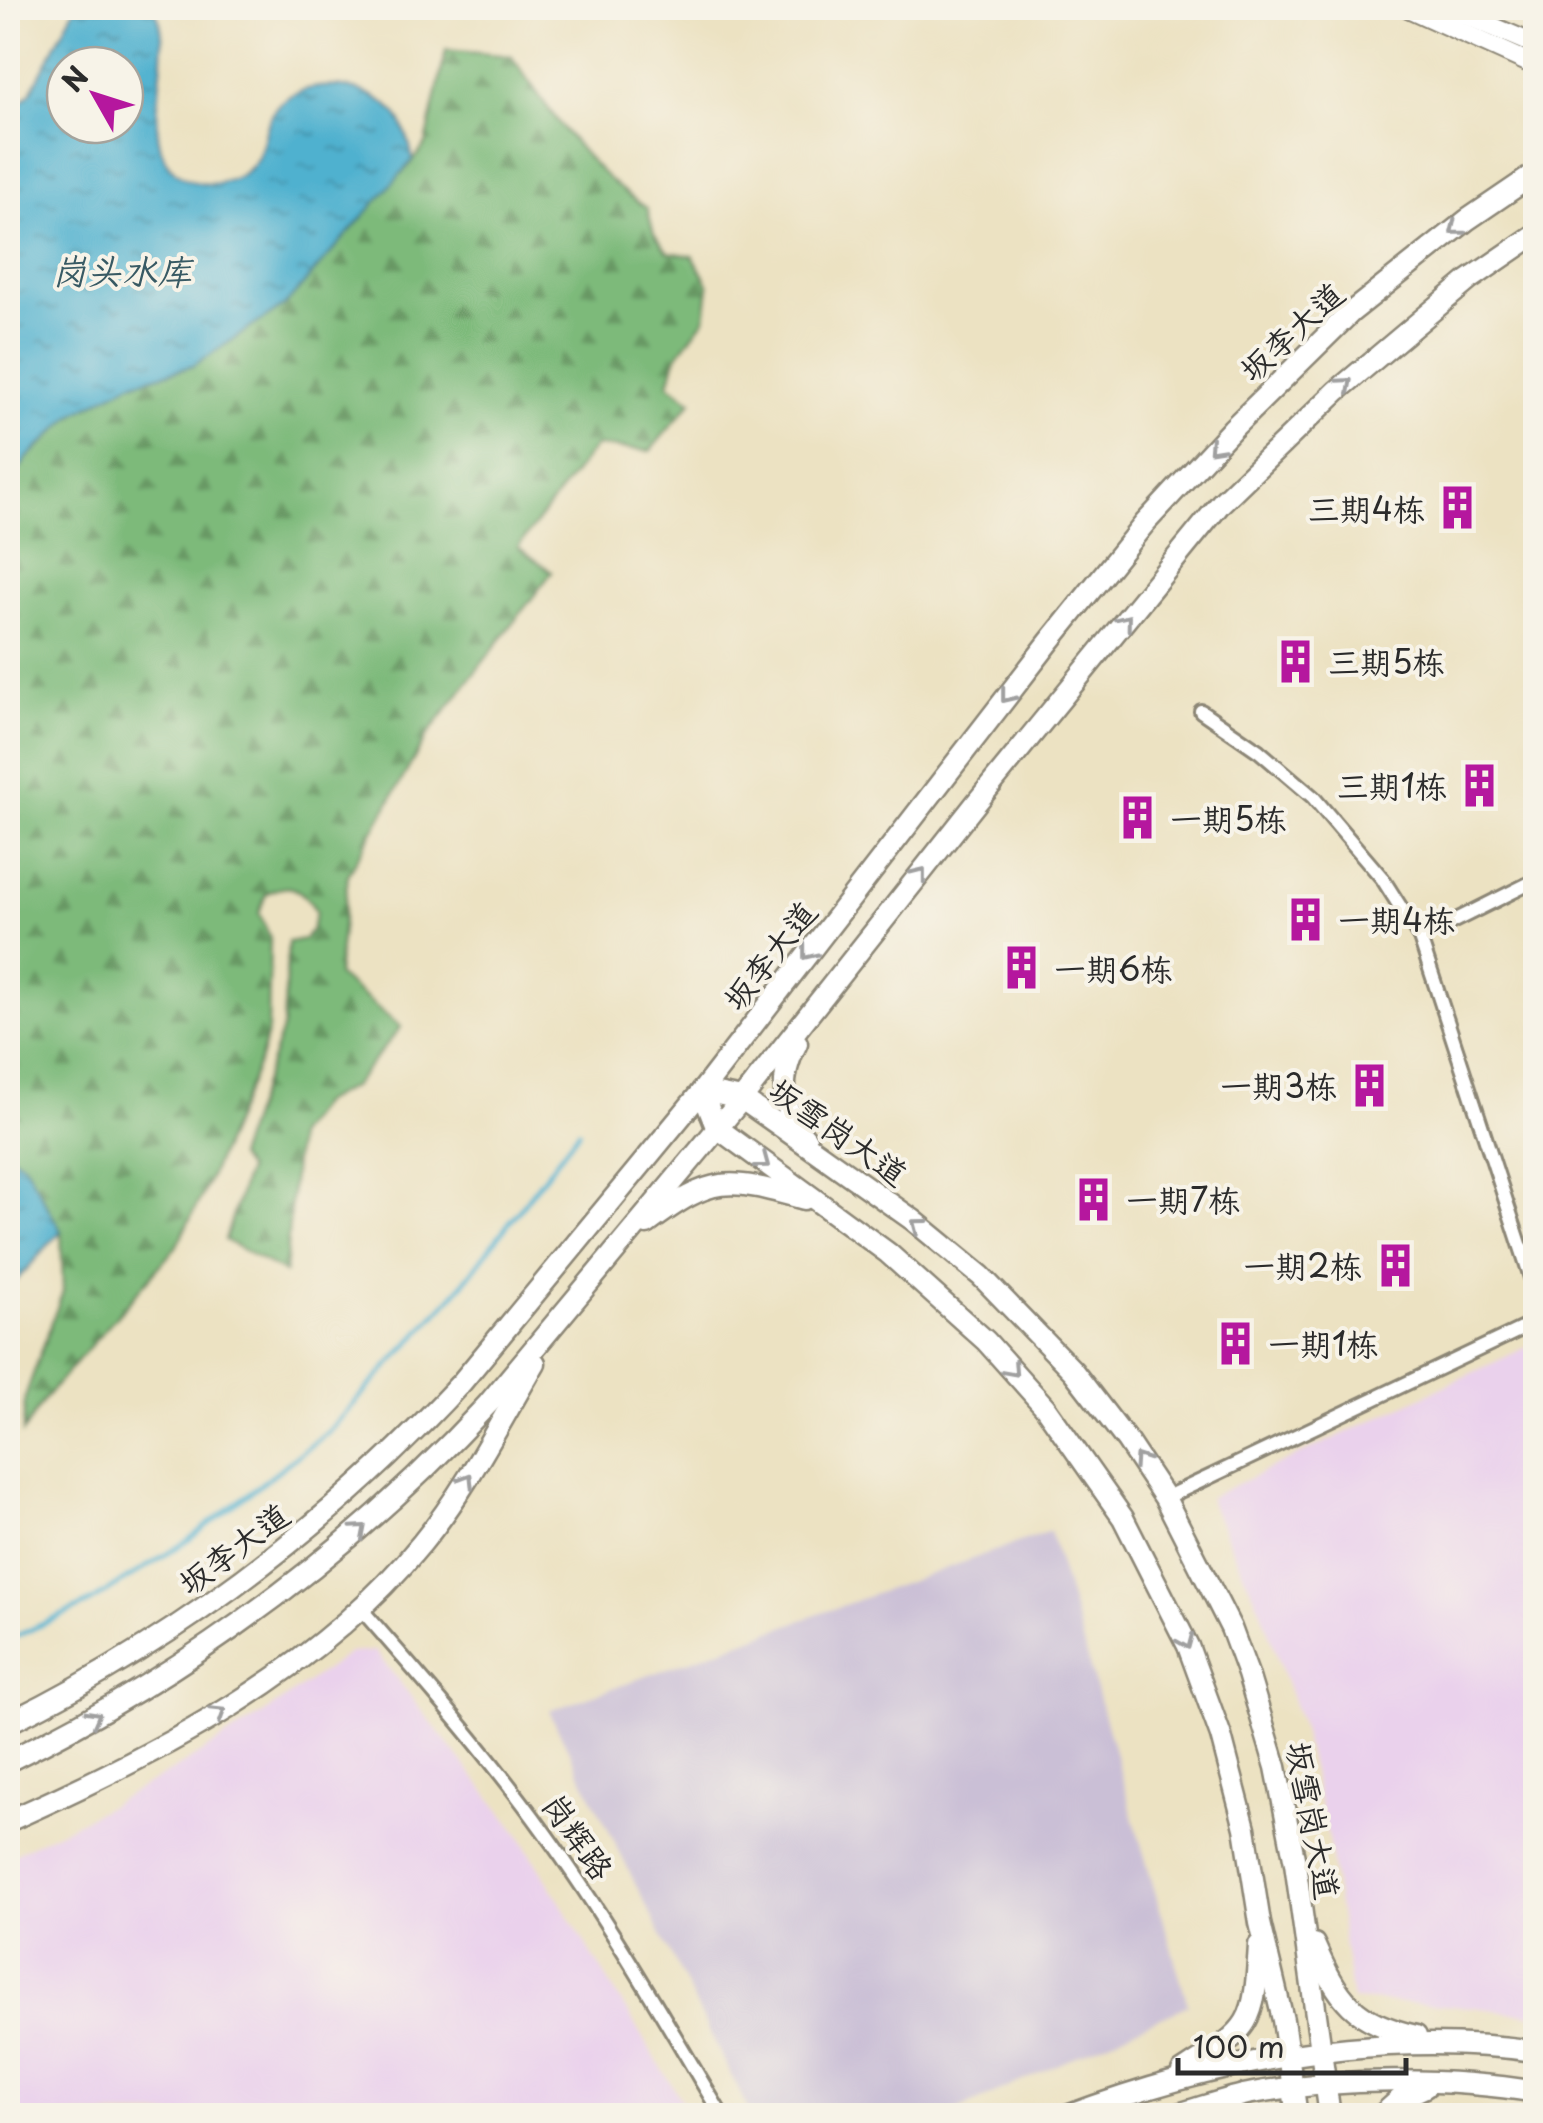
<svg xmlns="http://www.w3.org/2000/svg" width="1543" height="2123" font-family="'Playpen Sans','LXGW WenKai TC',sans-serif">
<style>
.built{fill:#ead1ec}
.industrial{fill:#cabfd6}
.forest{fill:url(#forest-firs);stroke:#547252;stroke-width:2.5}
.water{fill:url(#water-ripples);stroke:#3e6e7d;stroke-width:2.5;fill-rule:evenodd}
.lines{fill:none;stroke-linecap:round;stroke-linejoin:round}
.stream{stroke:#50b1cf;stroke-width:5}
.street-casing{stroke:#8c8676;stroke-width:18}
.secondary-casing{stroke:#8c8676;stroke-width:22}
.primary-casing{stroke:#8c8676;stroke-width:25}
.street{stroke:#fff;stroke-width:12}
.secondary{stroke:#fff;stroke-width:18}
.primary{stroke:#fff;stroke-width:20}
.oneway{stroke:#a0a0a0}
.labels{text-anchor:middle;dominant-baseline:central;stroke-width:8;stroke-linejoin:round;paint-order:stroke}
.street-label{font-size:32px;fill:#2b2b2b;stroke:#f7f3e8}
.poi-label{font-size:32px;fill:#2b2b2b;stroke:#f7f3e8;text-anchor:start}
.water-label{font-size:35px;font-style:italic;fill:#385a64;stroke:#f7f3e8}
</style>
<defs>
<pattern id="forest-firs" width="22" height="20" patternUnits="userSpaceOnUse" patternTransform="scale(2.5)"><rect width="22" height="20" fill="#7dba7a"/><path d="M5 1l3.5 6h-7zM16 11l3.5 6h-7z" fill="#679764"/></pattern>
<pattern id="water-ripples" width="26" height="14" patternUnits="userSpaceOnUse" patternTransform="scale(2.5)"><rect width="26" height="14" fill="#50b1cf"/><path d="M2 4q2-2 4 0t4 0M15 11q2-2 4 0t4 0" fill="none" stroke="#4390a8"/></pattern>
</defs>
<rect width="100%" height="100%" fill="#f7f3e8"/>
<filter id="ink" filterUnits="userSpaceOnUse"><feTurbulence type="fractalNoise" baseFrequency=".01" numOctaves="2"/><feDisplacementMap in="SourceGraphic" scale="20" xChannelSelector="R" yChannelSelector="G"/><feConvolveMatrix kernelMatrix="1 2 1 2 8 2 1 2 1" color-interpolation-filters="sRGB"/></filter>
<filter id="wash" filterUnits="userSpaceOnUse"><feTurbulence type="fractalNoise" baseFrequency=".0048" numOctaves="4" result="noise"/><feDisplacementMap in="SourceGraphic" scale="40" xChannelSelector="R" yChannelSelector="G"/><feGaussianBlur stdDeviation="2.25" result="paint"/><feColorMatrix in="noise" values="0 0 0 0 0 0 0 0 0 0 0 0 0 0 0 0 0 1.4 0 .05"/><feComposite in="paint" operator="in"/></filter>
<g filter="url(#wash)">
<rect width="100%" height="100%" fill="#ece2c2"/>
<g class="built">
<path d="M1533,1344l2,671 -63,-8 -120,-7 -23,-157 -28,-119 -41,-116 -52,-110z"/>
<path d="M375,1651l143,182 172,282h-682v-258l82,-41 89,-49 87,-55 83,-59z"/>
</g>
<path class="industrial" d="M1050,1531l138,474 -240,110h-197l-202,-404z"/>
<path class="forest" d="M446,50l65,6c41,57 76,115 136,152l7,26 14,18 25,4 16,30 -4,33 -29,38 -7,27 23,17 -42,50 -55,-5 -77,101 34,25 -124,162 -80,141 -11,100 64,52 -48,59 -32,17 -25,32 -11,138 -60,-33 22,-70 -10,-13 46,-130 5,-85 16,-3 8,-10 4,-18c-14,-23 -26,-30 -50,-17l-7,19 11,24 -2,92 -8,30 -56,132 -28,56 -131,151 -22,34 2,-35 38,-106 -2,-60 -37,-67 -16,-10v-667l18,-28 48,-45 57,-31 62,-17 216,-200 17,-22z"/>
<g class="water">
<path d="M75,8h79c25,41 -16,117 16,158 21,27 69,22 87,-7 10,-18 7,-40 23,-56 30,-27 94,-21 118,14 8,12 12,28 15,43l-128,145 -92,61 -62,17 -57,31 -48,45 -18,28v-371l23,-24zM65,65h60v60h-60z"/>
<path d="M8,1154l16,10 37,67 -53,59z"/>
</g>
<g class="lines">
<path class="stream" d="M8,1640l83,-38 96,-61 141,-109 130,-142 121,-159"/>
</g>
</g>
<g filter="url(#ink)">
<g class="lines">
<defs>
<g id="street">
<path d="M1201,711l58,40 54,46 69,81 38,60 116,355"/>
<path d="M1420,938l116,-58"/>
<path d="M1165,1498l371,-176"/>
<path d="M361,1609c64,73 127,145 183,223 66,91 121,188 178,284"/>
</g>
<g id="secondary">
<path d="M1408,8l128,58"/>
<path d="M1449,8l87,37"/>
</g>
<g id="primary">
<path d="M797,1043c-18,34 -17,67 9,96"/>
<path d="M702,1091l40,8 171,121 68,56 92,95 54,70 38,57 66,130 17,46 28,93 19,96 35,253"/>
<path d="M702,1091l14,36 172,126 98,88 59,66 78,111 65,128 33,90 24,92 15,95 23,97 14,96"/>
<path d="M647,1224c66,-49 79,-47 157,-25"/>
<path d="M8,1723c173,-85 323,-200 454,-341l240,-291 348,-450 95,-118 87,-94 118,-116 117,-93 69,-47"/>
<path d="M8,1761c182,-89 341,-207 480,-357l254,-305 235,-297 244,-299 116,-112 132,-111 67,-46"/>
<path d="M8,1821c150,-67 308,-147 414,-278 45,-55 77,-119 113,-180"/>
<path d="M1314,1944c25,57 39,77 102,92"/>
<path d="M1182,2072c70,-45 72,-44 77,-127"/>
<path d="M1204,2110l36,6"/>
<path d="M1067,2116c150,-56 308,-87 469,-65"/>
<path d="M1171,2116c27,-7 54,-18 82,-23 86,-15 196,-16 283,-1"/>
<path d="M1381,2116l19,-17 25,-12"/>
</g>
</defs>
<use href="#street" class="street-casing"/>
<use href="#secondary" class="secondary-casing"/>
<use href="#primary" class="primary-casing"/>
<use href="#street" class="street"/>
<use href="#secondary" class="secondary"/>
<use href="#primary" class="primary"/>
</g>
<defs><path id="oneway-chevron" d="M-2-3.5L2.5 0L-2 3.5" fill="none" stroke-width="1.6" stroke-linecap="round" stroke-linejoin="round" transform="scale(2.5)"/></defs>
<g class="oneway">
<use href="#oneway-chevron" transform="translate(1456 229) rotate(142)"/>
<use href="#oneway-chevron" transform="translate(1346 384) rotate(-41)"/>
<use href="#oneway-chevron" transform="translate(1215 447) rotate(133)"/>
<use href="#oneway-chevron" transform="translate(1125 621) rotate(-51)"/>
<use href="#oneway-chevron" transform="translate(1007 696) rotate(128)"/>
<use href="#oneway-chevron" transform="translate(920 874) rotate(-52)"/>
<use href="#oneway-chevron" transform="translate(808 953) rotate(128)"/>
<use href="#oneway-chevron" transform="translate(763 1162) rotate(37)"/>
<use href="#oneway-chevron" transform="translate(918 1225) rotate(-143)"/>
<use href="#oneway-chevron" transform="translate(1012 1370) rotate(48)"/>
<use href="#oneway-chevron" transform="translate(1140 1460) rotate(-124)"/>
<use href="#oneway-chevron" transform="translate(467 1480) rotate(-58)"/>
<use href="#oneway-chevron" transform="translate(360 1530) rotate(-41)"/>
<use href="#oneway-chevron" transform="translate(1186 1642) rotate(67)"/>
<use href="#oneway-chevron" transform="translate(219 1713) rotate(-32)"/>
<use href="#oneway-chevron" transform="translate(94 1717) rotate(-29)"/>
</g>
</g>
<defs>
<symbol id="building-bare" viewBox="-9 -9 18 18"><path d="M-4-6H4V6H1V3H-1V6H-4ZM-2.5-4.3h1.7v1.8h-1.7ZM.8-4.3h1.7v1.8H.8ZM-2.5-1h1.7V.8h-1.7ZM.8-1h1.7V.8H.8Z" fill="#b5179e" stroke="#f7f3e8" stroke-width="2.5" paint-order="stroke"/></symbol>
</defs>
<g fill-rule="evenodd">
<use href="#building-bare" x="1426" y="476" width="63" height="63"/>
<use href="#building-bare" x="1264" y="630" width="63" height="63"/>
<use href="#building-bare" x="1448" y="754" width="63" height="63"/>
<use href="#building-bare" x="1106" y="786" width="63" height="63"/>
<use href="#building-bare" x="1274" y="888" width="63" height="63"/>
<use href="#building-bare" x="990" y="936" width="63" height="63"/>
<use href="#building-bare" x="1338" y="1054" width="63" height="63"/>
<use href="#building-bare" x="1062" y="1168" width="63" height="63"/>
<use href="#building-bare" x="1364" y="1234" width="63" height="63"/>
<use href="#building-bare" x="1204" y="1312" width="63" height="63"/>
</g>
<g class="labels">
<g class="street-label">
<text transform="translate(1291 331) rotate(-43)">坂李大道</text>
<text transform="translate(769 955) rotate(-52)">坂李大道</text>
<text transform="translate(839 1131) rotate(35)">坂雪岗大道</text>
<text transform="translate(233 1548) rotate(-37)">坂李大道</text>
<text transform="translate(1314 1820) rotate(79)">坂雪岗大道</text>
<text transform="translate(579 1836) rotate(55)">岗辉路</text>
</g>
<g class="poi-label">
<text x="1425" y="508" text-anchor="end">三期4栋</text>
<text x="1328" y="661">三期5栋</text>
<text x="1447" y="785" text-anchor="end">三期1栋</text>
<text x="1170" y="818">一期5栋</text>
<text x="1338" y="919">一期4栋</text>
<text x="1054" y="968">一期6栋</text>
<text x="1337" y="1085" text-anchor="end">一期3栋</text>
<text x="1126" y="1199">一期7栋</text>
<text x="1362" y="1265" text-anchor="end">一期2栋</text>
<text x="1268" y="1343">一期1栋</text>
</g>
<g class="water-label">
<text x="122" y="269">岗头水库</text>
</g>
</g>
<rect width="1543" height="2123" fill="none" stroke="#f7f3e8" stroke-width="40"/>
<g transform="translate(95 95) rotate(309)"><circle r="48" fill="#f7f3e8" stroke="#a5a39c" stroke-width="2.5"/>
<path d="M0-8L18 38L0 25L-18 38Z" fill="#b5179e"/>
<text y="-15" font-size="28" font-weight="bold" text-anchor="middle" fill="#2b2b2b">N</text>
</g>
<path d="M1178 2058v15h228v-15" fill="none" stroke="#2b2b2b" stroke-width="5"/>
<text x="1193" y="2058" font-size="30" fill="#2b2b2b" stroke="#f7f3e8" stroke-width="8" paint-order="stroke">100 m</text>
</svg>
